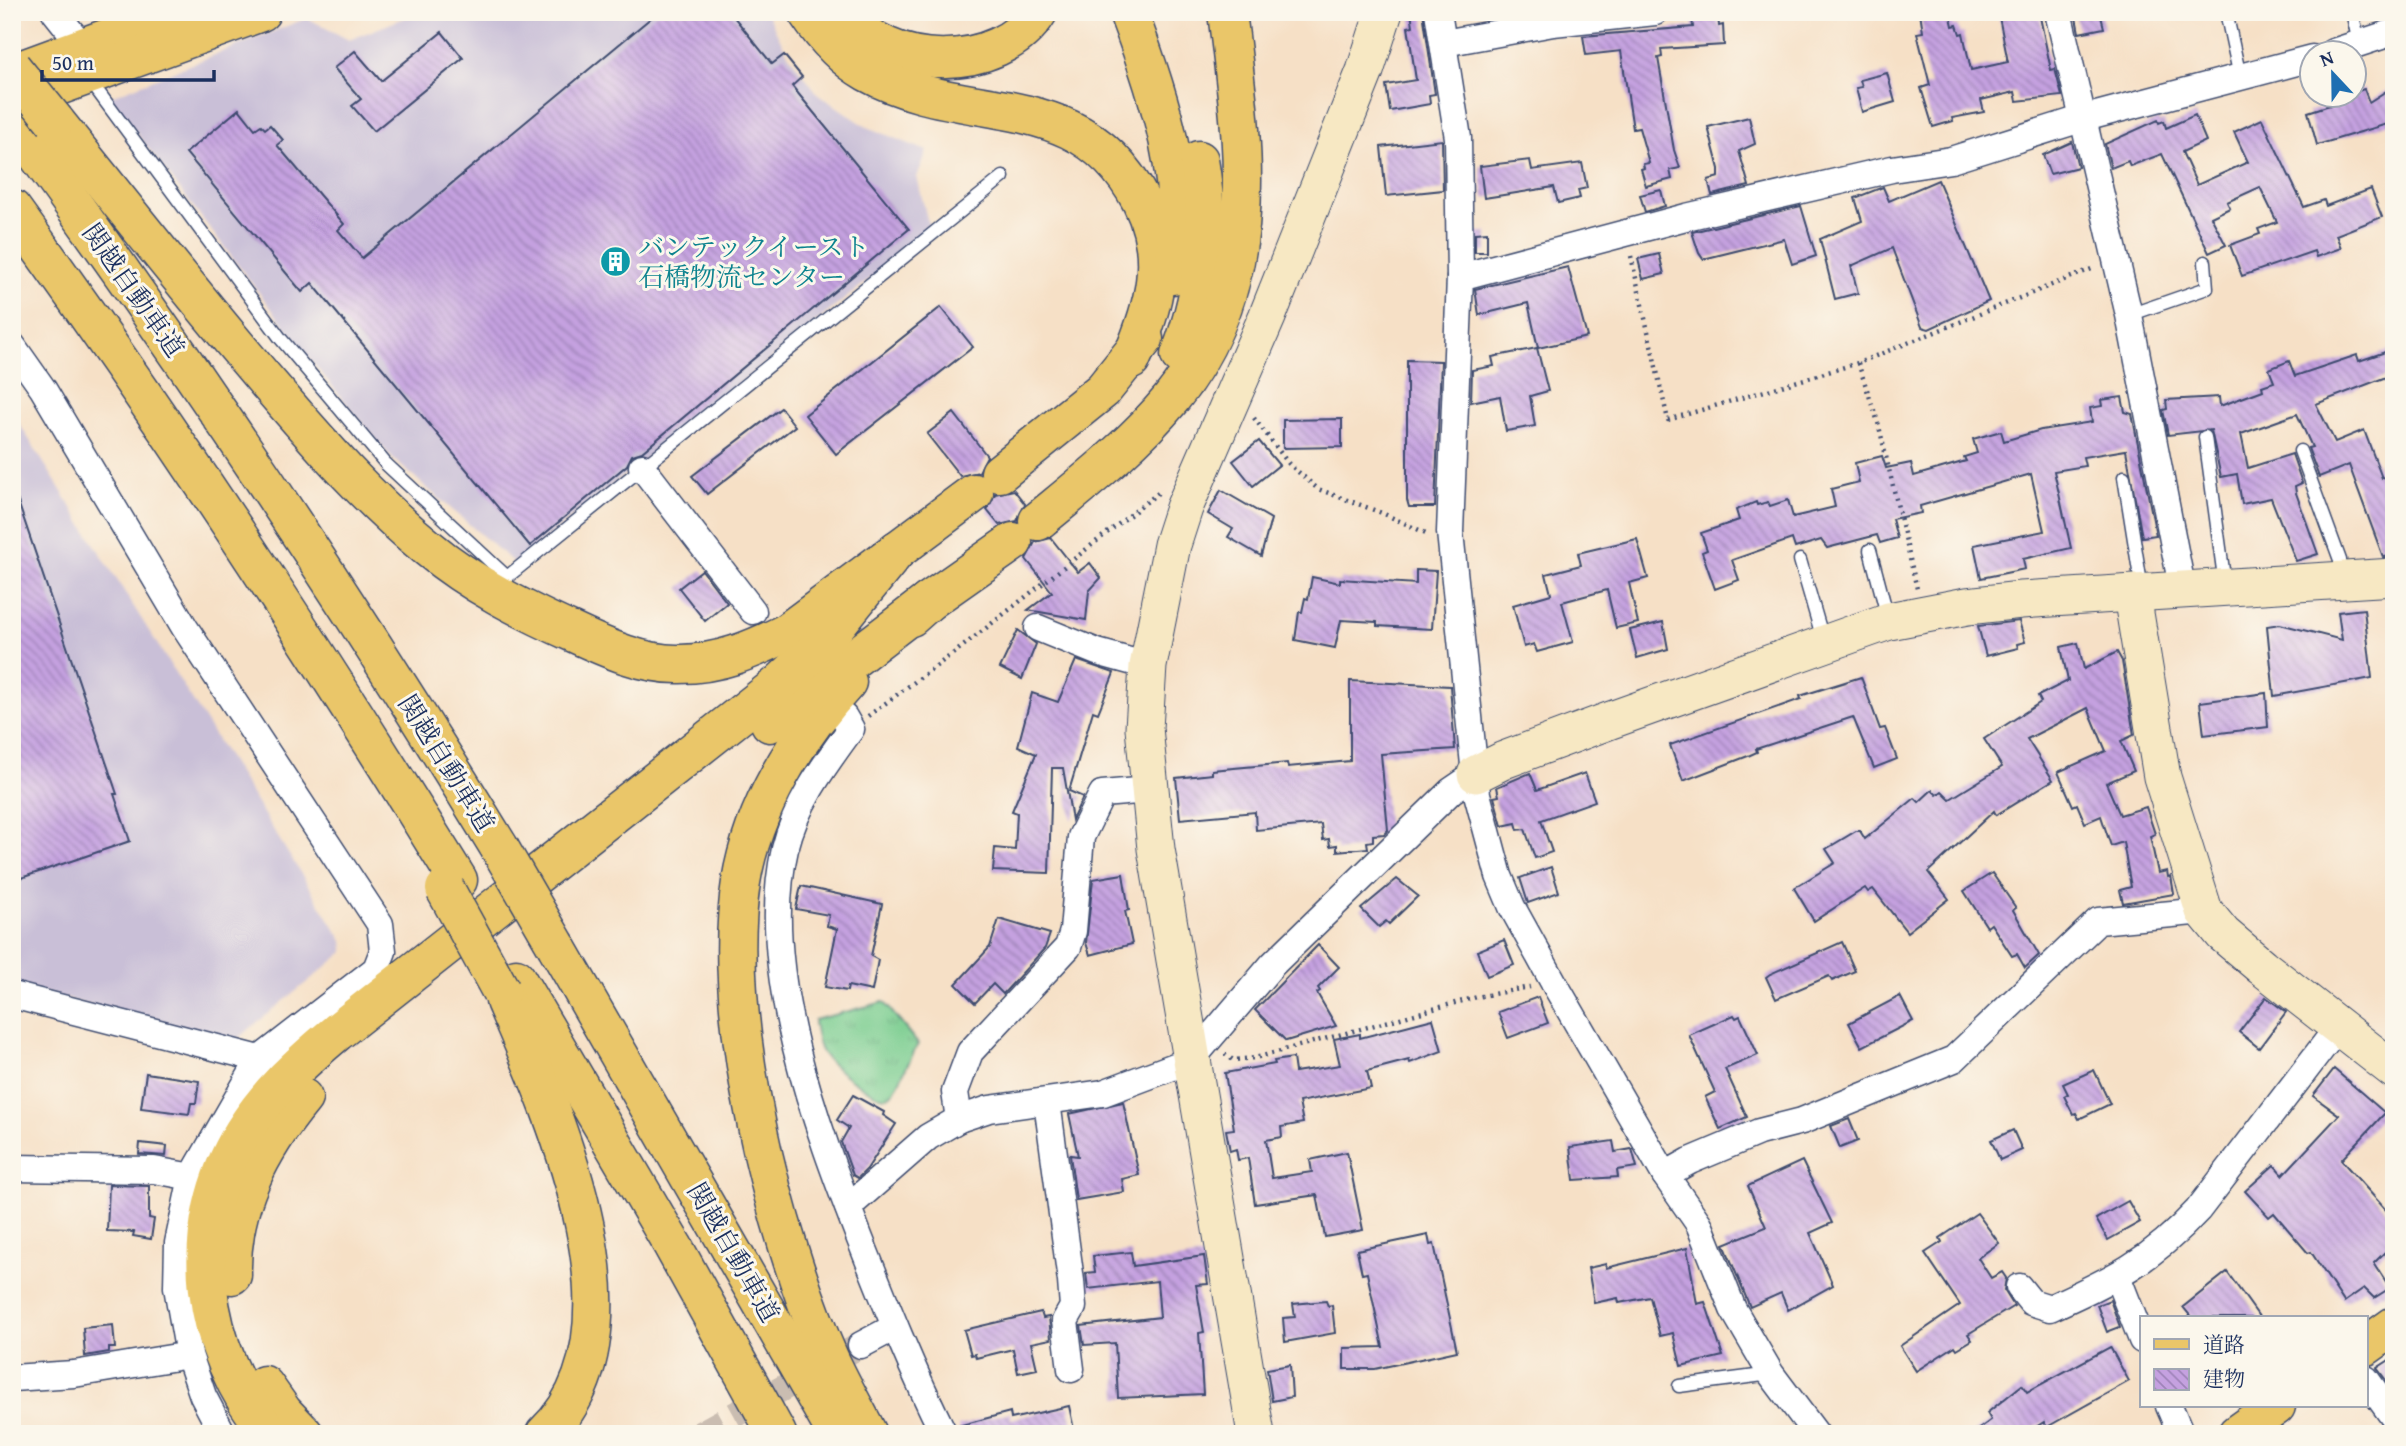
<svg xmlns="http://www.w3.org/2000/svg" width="2406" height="1446" font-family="'Gentium Book Plus','Noto Serif JP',serif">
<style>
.industrial{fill:#c9bfd7}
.grass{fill:url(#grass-tufts);stroke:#4a7e77;stroke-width:2}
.building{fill:url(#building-back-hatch)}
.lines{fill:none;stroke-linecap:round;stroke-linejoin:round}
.street-tunnel{stroke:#cabdb1;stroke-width:26;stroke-dasharray:26 13;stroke-linecap:butt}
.lane-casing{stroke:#3c4a6e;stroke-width:15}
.street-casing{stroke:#3c4a6e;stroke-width:29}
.secondary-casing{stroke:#3c4a6e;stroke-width:39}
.primary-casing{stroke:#3c4a6e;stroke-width:41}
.highway-casing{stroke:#3c4a6e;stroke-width:41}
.path{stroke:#3c4a6e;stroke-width:4.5;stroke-dasharray:2 5;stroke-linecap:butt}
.lane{stroke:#fff;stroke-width:12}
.street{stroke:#fff;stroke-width:26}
.secondary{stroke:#f7e8c3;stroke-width:37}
.primary{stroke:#eac669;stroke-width:38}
.highway{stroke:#eac669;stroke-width:38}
.highway-bridge-casing{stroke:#3c4a6e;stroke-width:41;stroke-linecap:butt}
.highway-bridge{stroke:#eac669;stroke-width:38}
.labels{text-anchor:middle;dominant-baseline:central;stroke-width:6;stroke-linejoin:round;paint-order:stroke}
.culture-label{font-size:26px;fill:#0d838f;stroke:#fbf7ec;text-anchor:start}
.street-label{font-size:26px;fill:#1b2f5e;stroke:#fbf7ec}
</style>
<defs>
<pattern id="grass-tufts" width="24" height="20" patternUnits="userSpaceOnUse" patternTransform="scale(1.75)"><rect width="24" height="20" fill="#7acd90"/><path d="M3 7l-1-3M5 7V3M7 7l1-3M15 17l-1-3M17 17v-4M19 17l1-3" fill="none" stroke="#69b07f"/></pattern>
<pattern id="building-back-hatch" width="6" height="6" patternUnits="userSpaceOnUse" patternTransform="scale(1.75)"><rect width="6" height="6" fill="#c5a1e0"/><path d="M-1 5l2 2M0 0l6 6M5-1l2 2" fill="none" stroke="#9f84b9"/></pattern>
</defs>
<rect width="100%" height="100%" fill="#fbf7ec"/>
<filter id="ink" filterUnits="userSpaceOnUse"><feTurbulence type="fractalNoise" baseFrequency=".0143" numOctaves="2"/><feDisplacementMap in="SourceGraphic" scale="14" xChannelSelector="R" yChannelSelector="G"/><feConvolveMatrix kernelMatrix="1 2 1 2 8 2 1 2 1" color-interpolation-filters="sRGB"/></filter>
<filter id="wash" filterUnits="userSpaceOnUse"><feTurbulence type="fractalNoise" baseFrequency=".00686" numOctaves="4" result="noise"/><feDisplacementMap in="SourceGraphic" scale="28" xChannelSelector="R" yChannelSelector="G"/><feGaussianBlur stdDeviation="1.57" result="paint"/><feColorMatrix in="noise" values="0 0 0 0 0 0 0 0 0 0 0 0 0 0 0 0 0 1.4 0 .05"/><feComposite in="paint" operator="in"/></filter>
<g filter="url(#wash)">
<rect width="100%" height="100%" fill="#f6e0c6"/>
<g class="industrial">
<path d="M419,12h347l22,42 30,40 49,33 60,24 -10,26 13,54 -416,332 -123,-106 -78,-94 -204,-266 198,-79 42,22z"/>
<path d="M12,412l331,529 1,11 -113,92 -219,-60z"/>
</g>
<path class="grass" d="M884,1002l34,42 -24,48 -6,5c-16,1 -58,-31 -67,-46 -4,-8 -5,-18 -7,-27v-4z"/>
<g id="blocks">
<g class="building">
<path d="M658,12h72l42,52 12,-9 18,22 -10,9 117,143 -267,223 -10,3 -5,10 -97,81 -218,-263 -10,9 -116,-139 53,-44 16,20 6,-4 4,4 5,-4 13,15 -6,5 67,79 -6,6 24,28z"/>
<path d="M1411,12h12l12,82 -6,1 1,9 -40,7 -4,-26 30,-5 -8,-53 5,-1z"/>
<path d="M1920,12h30l3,14 4,-1 3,9 3,-1 8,37 37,-8 -10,-50h41l12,58 4,-1 7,27 -45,5 -2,-9 -34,8 3,12 -32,6 1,3 -20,6 -12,-39 9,-3 -13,-52 6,-1z"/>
<path d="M2075,12h25l4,16 -25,5z"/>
<path d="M1718,16l1,10 4,-1 1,20 -63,4 1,8 -4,1 16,92 6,18 -10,2 2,9 -26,7 -5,-17 3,-1 -1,-4 6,-1 -10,-35 -6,1 -12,-78 -35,4 -3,-19 110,-9 -1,-9z"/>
<path d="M442,32l21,26 -89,73 -22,-25 9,-7 -27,-31 21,-17 26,30z"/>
<path d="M1887,73l8,29 -33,10 -6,-24 6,-1 -2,-7z"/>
<path d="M2394,86v36l-77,23 -9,-33 25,-8 -1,-5 32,-10 5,13z"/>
<path d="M2195,115l11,26 -24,11 15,33 51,-23 -14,-30 28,-13 42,88 20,-7 2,6 45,-17 11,28 -46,18 5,13 -25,9 -2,-6 -72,25 -12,-31 30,-11 -2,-5 19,-7 -17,-35 -33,15 3,6 -19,9 15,28 -17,8 -47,-99 -32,12 -2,-5 -17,7 -6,-24 53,-24 1,3 5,-2 2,7z"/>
<path d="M1749,117l6,27 -16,7 10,35 -37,9 -4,-15 11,-3v-8l-11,-42z"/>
<path d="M1442,140l1,50 -57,6 -5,-49z"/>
<path d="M2072,142l6,25 -28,7 -7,-19z"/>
<path d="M1530,160l2,10 50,-7 5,25 -9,2 2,8 -22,5 -4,-16 -70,11 -4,-32z"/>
<path d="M1938,180l51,121 -60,28 -7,-2 -30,-79 -41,18 7,27 -23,6 -15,-60 42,-18 -7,-23 28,-11 6,14z"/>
<path d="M1661,190l4,16 -20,6 -5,-17z"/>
<path d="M1801,206l15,50 -24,8 -8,-25 -81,20 -4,-6 -7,-21z"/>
<path d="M1487,232v20h-12v-19z"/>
<path d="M1659,254l5,20 -21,5 -5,-20z"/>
<path d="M1568,267l19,70 -49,11 -10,-45 -49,12 -4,-26z"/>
<path d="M941,307l32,40 -137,107 -31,-39z"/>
<path d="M1537,348l11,43 -18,5 5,30 -29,5 -6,-35 -29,6 1,-32 22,-4 -2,-9z"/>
<path d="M2394,349v25l-78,30 19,38 29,-12 18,48 7,-3 5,12v69l-11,1 -34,-92 -30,12 -11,-29 4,-1 -15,-33 -56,20 7,34 44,-14 10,29 -7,3 1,7 22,61 -22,7 -25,-63 -29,6 -5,-30 -16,3 -10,-47 -43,5 -5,-25 4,-1 -1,-9 53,-3 1,9 43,-16 -1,-4 12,-4 -5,-13 20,-8 6,15 62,-21 2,6z"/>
<path d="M1407,360l34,1 -6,146h-26l-2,-7z"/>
<path d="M2122,397l3,15 7,2 24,121 -14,2 -16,-87 -43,7 2,9 -31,5 17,77 -48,11 2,10 -44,9 -7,-33 70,-14 -13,-57 -111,32 1,7 -29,6 5,19 -17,5 -3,-8 -50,13 -6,-8 -26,8 -3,-9 -60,21 7,20 -24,9 -13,-37 5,-2 -6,-17 38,-13 -3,-10 20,-8 1,3 11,-3 2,4 18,-6 5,17 42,-10 -4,-18 28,-7 -4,-19 27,-7 4,12 25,-5 3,13 52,-15 -2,-4 13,-4 -4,-14 28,-8 3,10 37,-11 51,-8 -2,-14 12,-2 -1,-6z"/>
<path d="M781,408l14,18 -88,68 -15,-18z"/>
<path d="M954,413l33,43 -8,16 -19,4 -33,-42z"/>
<path d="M1342,419v28l-59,1v-28z"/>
<path d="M1259,441l20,24 -26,21 -20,-25z"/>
<path d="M1014,490l11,14 -8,17 -18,4 -12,-15 8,-16z"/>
<path d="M1221,490l50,29 -10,37 -33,-19 5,-8 -25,-15z"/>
<path d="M12,493h3l102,301h-3l16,47 -118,40z"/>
<path d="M1051,538l27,34 12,-9 11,15 -12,13 -3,29 -58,-10 24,-18 -26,-33 9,-17z"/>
<path d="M1637,539l11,39 -19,5 9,40 -22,5 -9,-38 -45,12 11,40 -36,10 -3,-8 -10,3 -11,-42 38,-11 -5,-20 35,-9 -3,-12z"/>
<path d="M702,570l25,33 -22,18 -26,-33z"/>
<path d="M1416,570l20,1 -4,58 -55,-3v-4l-36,-2 -6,28 -40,-8 4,-28h3l3,-14 3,1 4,-22 28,6v-4l76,5z"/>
<path d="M2364,609l8,69 -98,18 -7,-70 13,-2 62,16 -4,-28z"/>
<path d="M2019,621l6,21 -8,2 1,4 -32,8 -8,-30z"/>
<path d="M1663,622l5,27 -31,9 -7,-28z"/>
<path d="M1018,630l18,14 -14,35 -22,-11z"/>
<path d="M2078,643l6,26 33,-17 5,9 12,74 -13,6 13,30 -28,12 14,32 26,-8 9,27 -5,2 8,37 9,-2 1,6 3,-1 3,18 -51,9 -3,-13 11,-3 -8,-45 -12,4 -10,-30 -16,7 -8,-19 -4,2 -15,-34 48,-21 -18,-43 -61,31 26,41 -57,35 -2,-4 -66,61 21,27 -42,33 -34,-43 -5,3 -3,-4 -51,33 -20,-33 41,-25 -9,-14 30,-18h4l5,8 50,-41 4,4 13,-12 5,5 5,-4 8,8 52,-32 -18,-28 57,-37 -3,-6 30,-15 -7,-34z"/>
<path d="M1076,660l38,13 -16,40 -5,-2 -24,80 14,6 -11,23 -9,-52h-11l-3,105 -56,-2 2,-23 20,2 2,-37 -5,-2 24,-57 -18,-8 14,-53 26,9z"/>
<path d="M1861,677l19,52 5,-1 12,31 -23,9 -21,-51 -97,32 1,3 -9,4 -65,25 -13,-36 131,-46 -1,-3z"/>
<path d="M1350,681l100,5 5,63 -74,5 7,76 -4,4 -11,1v6l-6,1 1,6 -31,3v-6l-7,1 -1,-7 -6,1 -2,-16 -65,6 -1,-18 -75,7 -4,-41 36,-4v-4l55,-5 20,-2 1,4 62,-6z"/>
<path d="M2266,693l2,34 -64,8 -4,-33z"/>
<path d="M1530,773l7,17 48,-17 10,28 -54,19 11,32 -17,6 -10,-29 -7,1 -2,-7 -14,3 -8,-29 5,-1 -2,-9z"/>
<path d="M1551,867l8,25 -31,11 -8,-25z"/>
<path d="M1992,873l24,35 -3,2 26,45 -14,13 -8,-14 -5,2 -21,-32 -4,3 -23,-36z"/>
<path d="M1123,874l6,36 -4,1 7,33 -42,11 -4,-12 7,-64z"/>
<path d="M1397,879l21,17 -29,28 -3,-3 -7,6 -18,-18z"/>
<path d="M801,886l81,18 -11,52 7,4 -6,31 -24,-5 -1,5 -22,-4 12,-58 -10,-3 2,-11 -33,-6z"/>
<path d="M999,919l51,15 -5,14 -42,46 -10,-10 -18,19 -19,-19 34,-37z"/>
<path d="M1504,940l10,25 -27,11 -10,-25z"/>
<path d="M1842,942l13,29 -23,10 -3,-5 -53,23 -10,-22 4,-3z"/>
<path d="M1318,945l21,22 -21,21 2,3 -3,2 19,33 -50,15 -31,-31z"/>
<path d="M1900,996l13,25 -51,26 -13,-24z"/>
<path d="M1538,997l10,26 -40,15 -10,-26z"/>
<path d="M2266,997l20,15 -27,36 -20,-16z"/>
<path d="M1734,1015l2,3 4,-2 18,39 -33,14 22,48 -27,12 -15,-32 10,-5 -26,-57z"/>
<path d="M1433,1019l9,32 -32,12 -1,-3 -42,11 4,17 -72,14 4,21 -22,4 1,10 -16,3 6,38 40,-6 -2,-12 37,-8 16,78 -38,7 -8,-42 -62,9 -7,-46 -10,2 -2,-11 -6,2 -4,-21 8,-1 -9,-56 50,-9 -1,-3 19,-3 2,14 45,-7 -6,-26 26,-5v4z"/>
<path d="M2334,1069l51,44 -44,47 53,59v24l-20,20 16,25 -16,10 -10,-10 -20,14 -33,-50 -3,1 -34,-40 -5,4 -24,-26 29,-26 9,10 56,-60 -26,-19z"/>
<path d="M2094,1070l16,34 -31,15 -3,-6 -3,1 -9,-18 4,-2 -5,-10z"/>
<path d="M146,1073l53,8 -3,22h-5l-2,11 -48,-6z"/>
<path d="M853,1095l31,17 -1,3 13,9 -29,45 -9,9 -5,-3 -12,-33 8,-14 -12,-8z"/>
<path d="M1123,1102l16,73 -17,4 2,13 -48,8 -6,-45 8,1 -9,-42z"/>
<path d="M1849,1119l9,22 -18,7 -9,-22z"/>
<path d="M2013,1130l9,20 -22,10 -9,-20z"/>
<path d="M1613,1141l2,11 17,-3 5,18 -20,3 1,7 -44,3 -4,-33z"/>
<path d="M140,1143l27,3 -1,10 -27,-2z"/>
<path d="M1802,1161l30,62 -22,10 23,52 -45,25 -7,-17 -31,14 -26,-63 42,-17 -18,-41z"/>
<path d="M109,1185l40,1v32l5,1 -3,20 -18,-3 1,-4 -27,-1z"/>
<path d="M2128,1201l12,21 -32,18 -12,-21z"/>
<path d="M1977,1213l22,30 -21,15 13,20 11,-6 4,6 -2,12 10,16 -46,28 4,6 -15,9 -2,-3 -39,25 -16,-25 60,-41 -35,-52 17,-11 -2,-4z"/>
<path d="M1428,1235l2,10 4,-1 23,107 -82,18h-31v-21l39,-1 -16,-74 -5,1 -5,-24z"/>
<path d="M1687,1248l10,56 8,-2 18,54 -42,10 -8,-33 -13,3 -10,-39 -31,6 -1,-5 -24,5 -6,-35 18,-4v4z"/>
<path d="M1131,1252l2,14 71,-10 4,28 -12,1 8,47 -5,1 4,61 -85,4 -3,-55 -31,2 -3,-19 79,-9 -3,-36 -69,8 -2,-16 9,-1 -2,-16z"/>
<path d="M2227,1272l33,46h-68l-9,-11z"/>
<path d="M2110,1300l10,27 -13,5 -10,-27z"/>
<path d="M1326,1301l2,5 4,-1 3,28 -50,9 -2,-24 12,-1 -2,-13z"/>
<path d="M1041,1312l2,6 6,-1 2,22 -20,4 6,26 -19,4 -5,-24 -37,9 -1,-4 -4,1 -7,-25z"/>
<path d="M113,1325l2,23h-6v4l-24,4 -2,-28z"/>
<path d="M2110,1347l19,34 -82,46 -3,-5 -19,12h-53l19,-14 -4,-7 35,-28 5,7z"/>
<path d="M2394,1357v34l-17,-23z"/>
<path d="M1290,1365l2,32 -20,4 -5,-32z"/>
<path d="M1069,1406l6,28h-115l-2,-8 52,-14 1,7z"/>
</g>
</g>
</g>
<g filter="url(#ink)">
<use href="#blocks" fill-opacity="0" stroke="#3c4a6e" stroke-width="2"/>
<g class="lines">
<path class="street-tunnel" d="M700,1434l161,-89"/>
<defs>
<g id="lane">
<path d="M2226,12l14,65"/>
<path d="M2352,12l7,31"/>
<path d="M88,78l193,261 105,125 121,113 496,-400"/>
<path d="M2129,315l78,-27 -2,-26"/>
<path d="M2205,437l20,148"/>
<path d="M2300,451l40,109 1,17"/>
<path d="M2124,477l18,113"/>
<path d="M1870,550l18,68"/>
<path d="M1800,560l24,83"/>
<path d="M1679,1386l92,-12"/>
</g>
<g id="street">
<path d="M55,12l28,35"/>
<path d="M1438,12l20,126 2,139"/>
<path d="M2058,12l71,303 54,277"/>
<path d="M1444,43l109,-20 102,-11"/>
<path d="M2333,52l61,-20"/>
<path d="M12,345l31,44 142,239 195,296 3,27 -7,18 -116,90 -68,118 -14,66 -1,44 12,68 14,41 20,38"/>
<path d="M642,467l111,144"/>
<path d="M1038,628l59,24 51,14"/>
<path d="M844,717l7,12c-27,37 -55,74 -66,120 -28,119 32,279 75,390 26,66 52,131 84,195"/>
<path d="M12,995l248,64"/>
<path d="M1047,1102l24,179 2,26 -8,14 6,48"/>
<path d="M959,1119l-4,-27 15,-40 98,-105 5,-16 8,-94 21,-43 47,-4"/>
<path d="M12,1168l142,2 38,7"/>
<path d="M1665,1175l25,-14 69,-29 43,-11 152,-62 144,-138 106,-10"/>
<path d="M848,1207l80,-70 31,-18 30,-10 114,-16 88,-33 82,-96 178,-173 25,-17"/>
<path d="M2117,1276l25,64"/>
<path d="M2019,1287l12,15 19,6c63,-29 100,-46 148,-98l141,-184"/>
<path d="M861,1345l34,-18"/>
<path d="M12,1378l62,-4 115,-19"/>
<path d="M2366,1379l28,39"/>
<path d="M2169,1406l12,28"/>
<path d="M1816,1434l-45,-60 -38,-65 -34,-85 -34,-49 -111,-192 -42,-76 -13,-31 -22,-82 -27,-262 10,-255 226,-60 206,-48 59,-9 130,-41 231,-61"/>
</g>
<g id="secondary">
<path d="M2132,595l30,182 42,134 19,23 39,33 132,103"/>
<path d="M1476,774l28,-14 107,-40 278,-99 78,-15 54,-6 373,-23"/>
<path d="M1256,1434l-100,-585 -12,-121 4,-62 24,-121 12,-37 83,-191 98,-246 19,-59"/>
</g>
<g id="primary">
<path d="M846,12c38,61 154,62 192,0"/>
<path d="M2366,1346l28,-20"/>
<path d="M2237,1434l39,-28"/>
</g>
<g id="highway">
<path d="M807,12c16,24 35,46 60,60 98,55 212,10 274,129 28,55 13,106 -10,159"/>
<path d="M1128,12c32,85 61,173 45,263"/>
<path d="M12,73l166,-61"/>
<path d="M12,103l249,-91"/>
<path d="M12,120c173,236 335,478 487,727"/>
<path d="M55,121c72,90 143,181 218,268 48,56 97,112 155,159 43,36 95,62 146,85 32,15 70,32 106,31 39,0 72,-14 106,-31l188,-140"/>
<path d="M12,209c158,218 305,442 446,671"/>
<path d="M1180,355c25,-64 31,-127 19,-195"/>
<path d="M1000,473l103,-83 41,-51"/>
<path d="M1038,521c46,-38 95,-76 133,-122 95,-118 73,-248 56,-387"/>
<path d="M911,617l18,-16 84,-59"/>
<path d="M847,682c-50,54 -94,126 -106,200 -21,134 33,352 88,476 12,26 26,51 39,76"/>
<path d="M770,723l159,-122"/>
<path d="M557,947l280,487"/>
<path d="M516,978l157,268 104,188"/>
<path d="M505,1001c48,110 148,331 40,433"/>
<path d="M232,1275c-2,-68 28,-125 71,-177"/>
<path d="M264,1385l19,27 21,22"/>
<path d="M270,1434c-70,-85 -87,-205 -27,-302 24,-39 58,-70 94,-100l442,-348 37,-34 81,-100"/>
</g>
</defs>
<use href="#lane" class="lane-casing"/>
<use href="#street" class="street-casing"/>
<use href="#secondary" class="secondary-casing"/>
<use href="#primary" class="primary-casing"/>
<use href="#highway" class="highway-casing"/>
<g class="path">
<path d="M1631,256l37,164 190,-57 236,-95"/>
<path d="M1858,363l20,59 39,167"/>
<path d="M1254,418l35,46 29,25 64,24 46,21"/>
<path d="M868,716l90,-66 200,-157"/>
<path d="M1225,1054l8,6 22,-2 222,-61 53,-10"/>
</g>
<use href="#lane" class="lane"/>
<use href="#street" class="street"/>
<use href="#secondary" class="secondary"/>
<use href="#primary" class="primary"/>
<use href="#highway" class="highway"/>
<defs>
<g id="highway-bridge">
<path d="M12,68l43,53"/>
<path d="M499,847l58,100"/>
<path d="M445,889l56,102"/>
</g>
</defs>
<use href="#highway-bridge" class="highway-bridge-casing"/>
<use href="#highway-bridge" class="highway-bridge"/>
</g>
</g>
<defs>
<symbol id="building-disc" viewBox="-11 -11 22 22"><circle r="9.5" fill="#0f9aa8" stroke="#fbf7ec"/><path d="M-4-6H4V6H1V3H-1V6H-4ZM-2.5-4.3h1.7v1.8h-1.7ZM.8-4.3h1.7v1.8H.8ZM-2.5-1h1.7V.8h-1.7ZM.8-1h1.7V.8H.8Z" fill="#fff"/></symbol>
</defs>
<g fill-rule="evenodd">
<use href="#building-disc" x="598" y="244" width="35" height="35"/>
</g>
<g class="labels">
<g class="culture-label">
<text x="638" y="246">バンテックイースト<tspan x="638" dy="30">石橋物流センター</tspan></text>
</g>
<g class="street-label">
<text transform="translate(134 290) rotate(55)">関越自動車道</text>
<text transform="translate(447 763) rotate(58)">関越自動車道</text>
<text transform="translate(734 1252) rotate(60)">関越自動車道</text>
</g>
</g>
<rect width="2406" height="1446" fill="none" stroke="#fbf7ec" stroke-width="42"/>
<rect x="2140" y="1316" width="228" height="91" fill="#fbf7ec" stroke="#a1a7b3" stroke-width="2"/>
<rect x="2154" y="1339" width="35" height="10" fill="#eac669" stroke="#a1a7b3" stroke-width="2"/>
<text x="2203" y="1352" font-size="21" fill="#1b2f5e">道路</text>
<rect x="2154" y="1369" width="35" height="21" fill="url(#building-back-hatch)" stroke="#a1a7b3" stroke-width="2"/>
<text x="2203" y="1386" font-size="21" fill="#1b2f5e">建物</text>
<g transform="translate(2333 74) rotate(338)"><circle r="33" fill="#fbf7ec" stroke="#a1a7b3" stroke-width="2"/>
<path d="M0-5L12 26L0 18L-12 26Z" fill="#1f6fb2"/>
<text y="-10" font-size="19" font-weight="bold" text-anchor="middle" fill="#1b2f5e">N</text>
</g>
<path d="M42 70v10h172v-10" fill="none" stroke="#1b2f5e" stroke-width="3.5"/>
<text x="52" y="70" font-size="21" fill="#1b2f5e" stroke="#fbf7ec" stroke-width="5" paint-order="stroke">50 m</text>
</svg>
